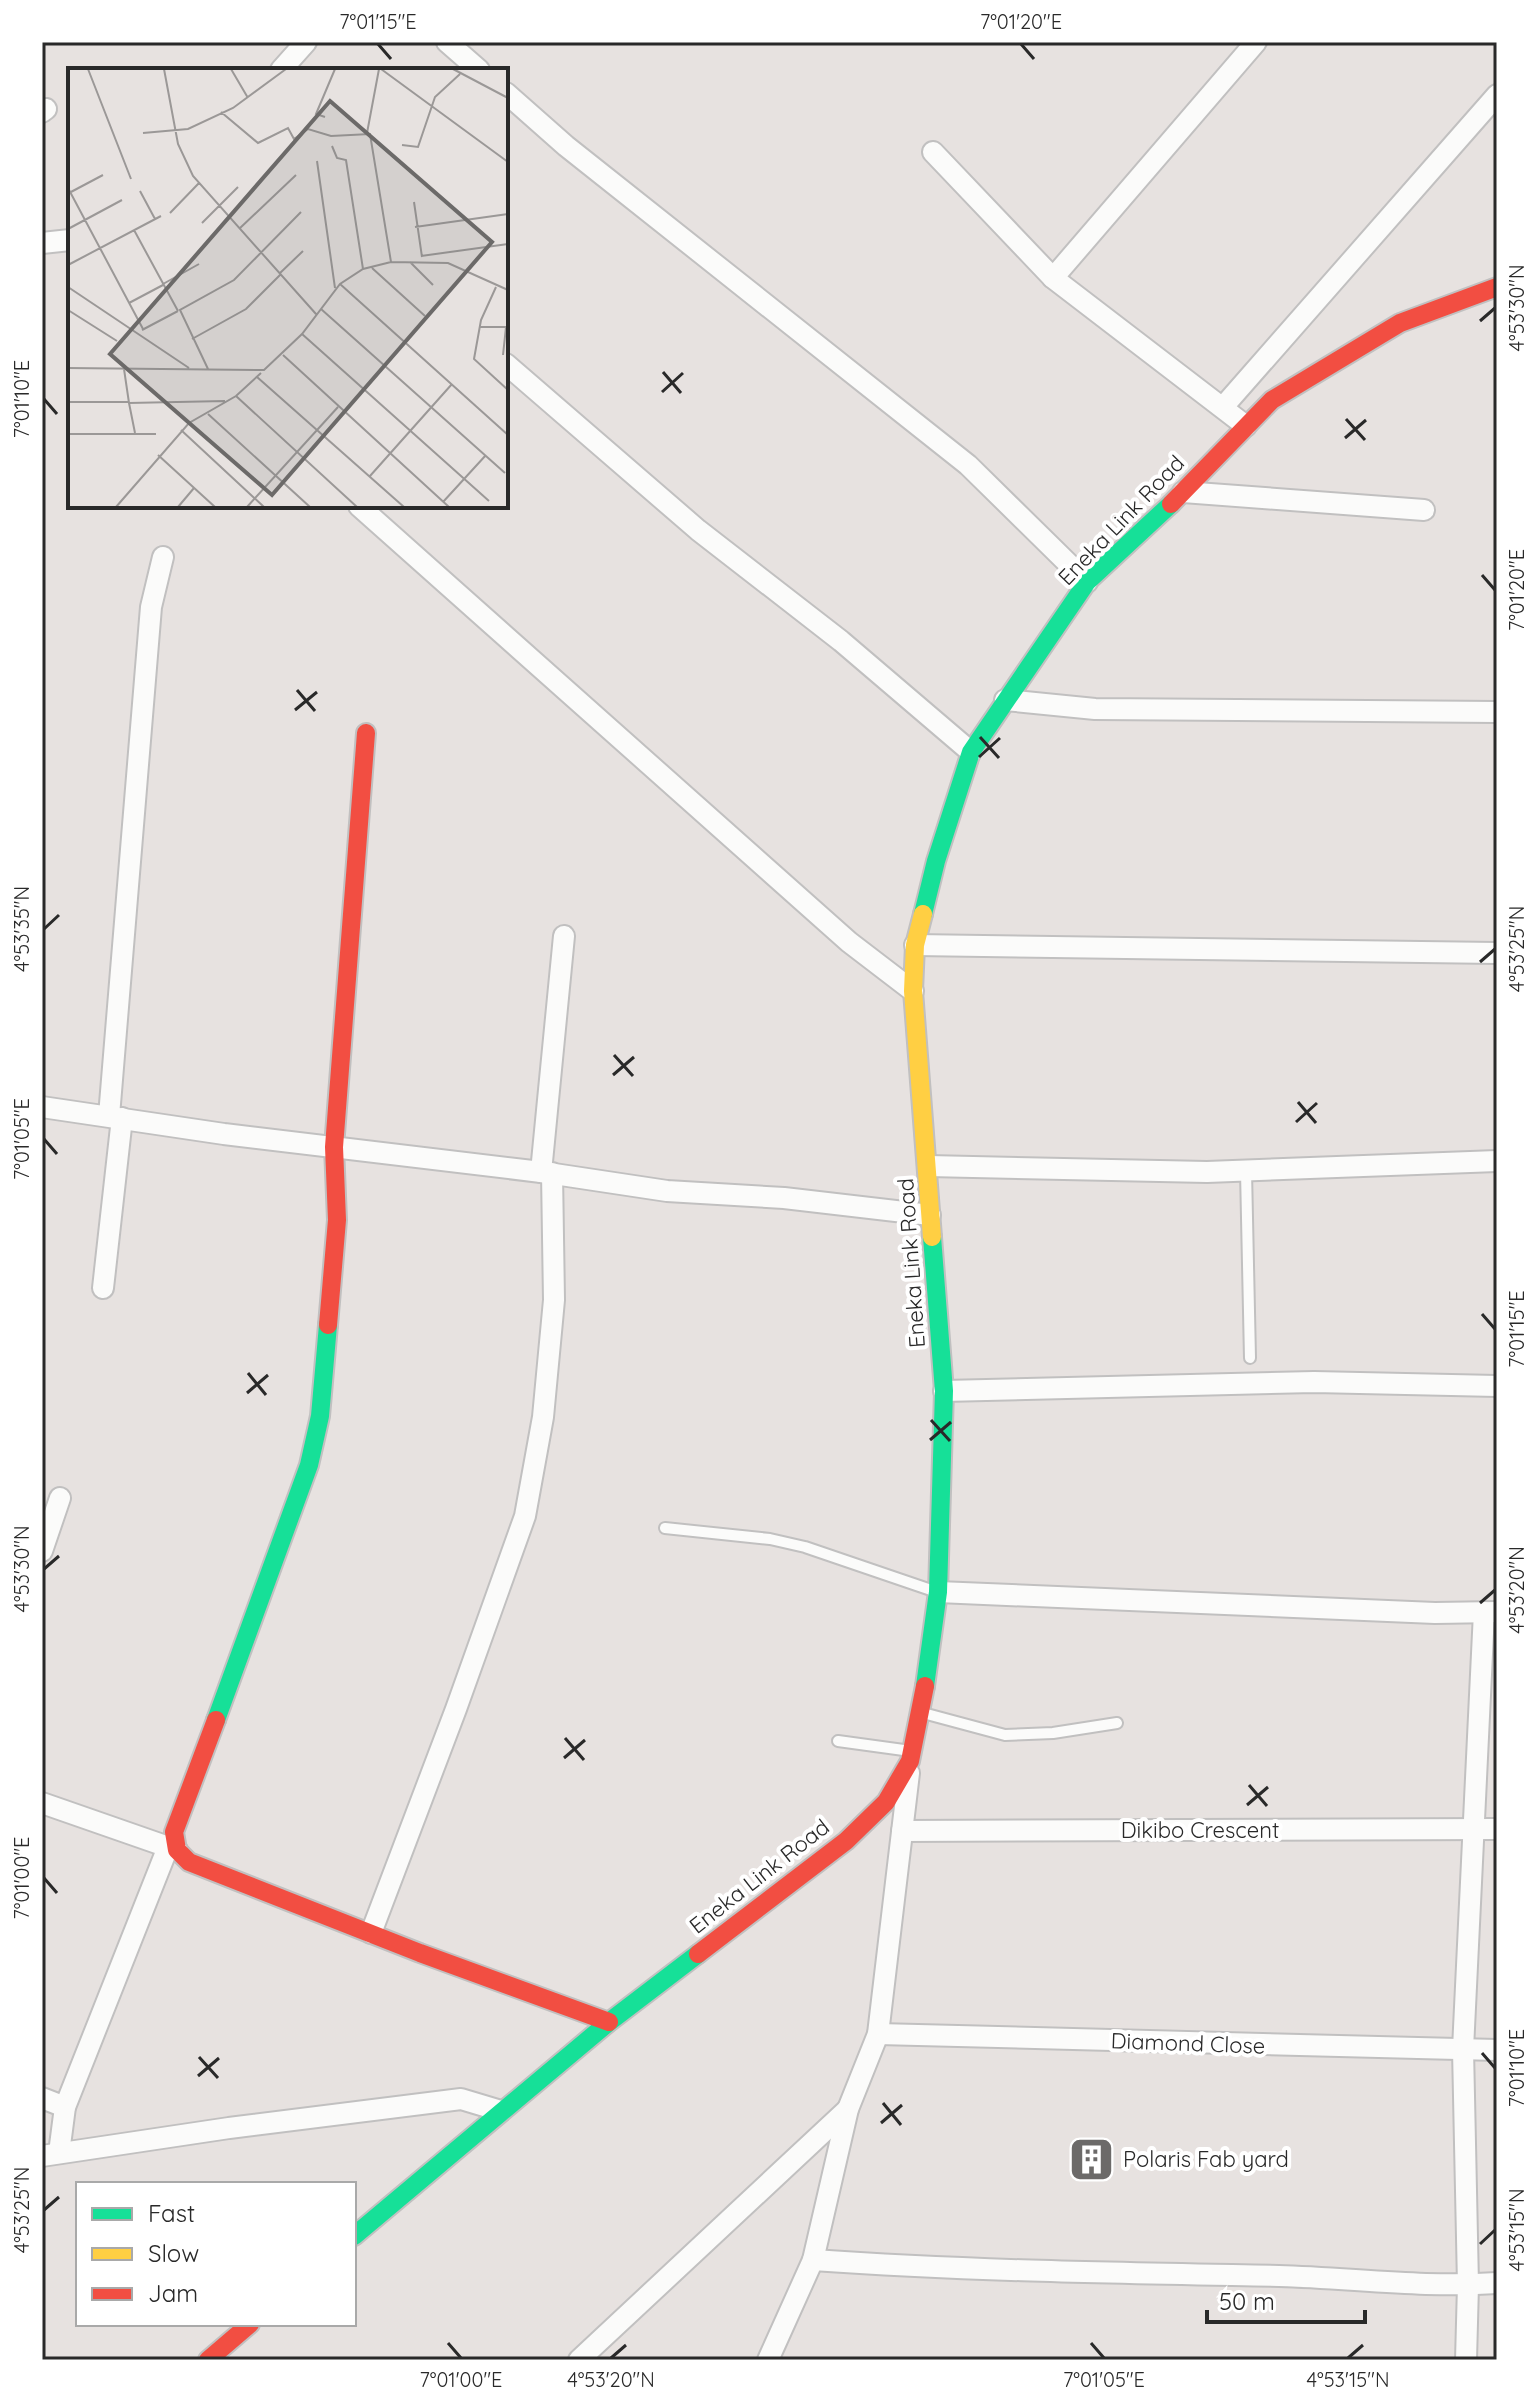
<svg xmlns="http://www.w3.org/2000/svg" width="1539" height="2402" font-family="Quicksand,sans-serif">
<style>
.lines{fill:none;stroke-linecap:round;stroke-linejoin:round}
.lane-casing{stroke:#c1c0c0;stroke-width:14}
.street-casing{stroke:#c1c0c0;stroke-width:24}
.fast-casing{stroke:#c1c0c0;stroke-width:22}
.slow-casing{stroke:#c1c0c0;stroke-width:22}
.jam-casing{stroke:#c1c0c0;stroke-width:22}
.lane{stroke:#fbfbfa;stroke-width:10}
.street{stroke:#fbfbfa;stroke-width:20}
.fast{stroke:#16e098;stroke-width:18}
.slow{stroke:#ffcf43;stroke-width:18}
.jam{stroke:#f24e42;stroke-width:18}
.ticks{fill:none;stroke:#292929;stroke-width:3}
.labels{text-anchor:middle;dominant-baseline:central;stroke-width:8;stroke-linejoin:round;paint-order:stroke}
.street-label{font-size:22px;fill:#292929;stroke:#fff}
.poi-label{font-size:22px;fill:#292929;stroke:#fff;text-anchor:start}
.inset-road{fill:none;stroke:#9b9897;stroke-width:2}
.view{fill:#6c6a69;fill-opacity:0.15;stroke:#6c6a69;stroke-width:4}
.inset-edge{fill:none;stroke:#292929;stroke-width:4}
.neatline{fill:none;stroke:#292929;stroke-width:3}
.ticks-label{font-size:20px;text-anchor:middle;fill:#292929}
</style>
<rect width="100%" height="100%" fill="#e7e2e0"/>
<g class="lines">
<defs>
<g id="lane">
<path d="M1246,1171l4,187"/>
<path d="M665,1528l105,11 35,8 129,44"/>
<path d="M923,1713l82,22 48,-2 64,-10"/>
<path d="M838,1741l73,10"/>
</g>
<g id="street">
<path d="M447,42l32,28"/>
<path d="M281,70l25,-28"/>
<path d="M506,93l60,53 402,319 119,117"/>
<path d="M42,112l4,-3"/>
<path d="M933,152l120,126 193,148"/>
<path d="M42,243l28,-3"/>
<path d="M1053,278l203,-236"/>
<path d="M506,364l192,166 143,111 130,111"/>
<path d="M1223,407l274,-312"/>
<path d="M1183,492l241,18"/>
<path d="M359,506l490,436 64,49"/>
<path d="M1005,700l90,9 402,3"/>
<path d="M915,945l582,8"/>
<path d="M42,1107l182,27 317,38 126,19 117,7 146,17"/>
<path d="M109,1116l42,-509 12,-50"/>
<path d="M928,1166l279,6 290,-11"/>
<path d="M541,1172l23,-236"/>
<path d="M103,1288l19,-170"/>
<path d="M944,1391l370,-9 183,4"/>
<path d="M42,1551l18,-53"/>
<path d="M938,1592l497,21 62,-1"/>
<path d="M42,1803l135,47"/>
<path d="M902,1831l595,-2"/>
<path d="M371,1933l85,-224 69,-193 18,-99 11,-117 -2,-127"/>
<path d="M878,2034l619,16"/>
<path d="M42,2098l23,9"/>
<path d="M59,2153l6,-46 103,-260"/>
<path d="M42,2156l187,-28 232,-29 40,12"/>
<path d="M813,2260c155,11 311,13 466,16 73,2 145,12 218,7"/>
<path d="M579,2360l269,-251"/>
<path d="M768,2360l45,-100 35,-151 30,-75 31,-261"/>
<path d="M1466,2360l2,-75 -5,-236 21,-437"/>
</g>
<g id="fast">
<path d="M923,914l13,-53 35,-109 116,-170 84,-78"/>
<path d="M925,1686l13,-94 6,-201 -12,-154"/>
<path d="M216,1720l93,-255 11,-49 8,-91"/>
<path d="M354,2236l255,-214 89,-68"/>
</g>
<path id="slow" d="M923,914l-8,31 -2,46 19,246"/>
<g id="jam">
<path d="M1171,504l101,-104 128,-77 97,-36"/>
<path d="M328,1325l9,-105 -3,-73 32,-414"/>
<path d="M216,1720l-42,112 3,18 12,12 231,91 189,69"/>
<path d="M698,1954l148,-113 40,-39 24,-41 15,-75"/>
<path d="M208,2360l42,-36"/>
</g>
</defs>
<use href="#lane" class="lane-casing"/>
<use href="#street" class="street-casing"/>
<use href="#fast" class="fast-casing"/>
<use href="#slow" class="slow-casing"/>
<use href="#jam" class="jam-casing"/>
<use href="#lane" class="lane"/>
<use href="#street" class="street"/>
<use href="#fast" class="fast"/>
<use href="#slow" class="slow"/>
<use href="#jam" class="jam"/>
</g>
<path class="ticks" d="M378,44l13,15M1021,44l13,15M1480,321l15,-13M663,372l18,21M662,392l21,-19M44,399l13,15M1346,419l19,21M1345,438l21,-18M1482,575l13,15M297,690l18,21M295,710l22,-18M980,737l19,21M979,757l21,-19M44,929l15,-14M1480,962l15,-13M614,1055l19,21M613,1075l21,-18M1298,1102l18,21M1296,1122l21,-19M44,1139l13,15M1482,1314l13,15M248,1373l18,22M247,1393l21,-18M931,1420l19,21M930,1440l21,-18M44,1569l15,-13M1480,1603l15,-13M565,1738l19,22M564,1758l21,-18M1249,1785l18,21M1247,1805l21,-18M44,1878l13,15M1482,2053l13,15M199,2057l19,21M198,2076l21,-18M883,2103l18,22M881,2123l21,-18M44,2210l15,-13M1480,2244l15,-14M448,2343l13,15M1091,2343l13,15M611,2358l15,-13M1348,2358l15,-13"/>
<defs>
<symbol id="building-square" viewBox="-11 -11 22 22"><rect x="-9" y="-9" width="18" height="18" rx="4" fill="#6c6a69" stroke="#fff"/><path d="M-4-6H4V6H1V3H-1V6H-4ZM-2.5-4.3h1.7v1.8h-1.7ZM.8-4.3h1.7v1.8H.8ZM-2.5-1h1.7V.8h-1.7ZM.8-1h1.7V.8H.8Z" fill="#fff"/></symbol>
</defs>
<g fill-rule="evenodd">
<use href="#building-square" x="1066" y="2134" width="51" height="51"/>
</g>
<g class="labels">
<g class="street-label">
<text transform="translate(1121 520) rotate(-46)">Eneka Link Road</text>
<text transform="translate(911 1263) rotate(-94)">Eneka Link Road</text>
<text x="1200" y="1830">Dikibo Crescent</text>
<text transform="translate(759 1876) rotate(-38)">Eneka Link Road</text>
<text transform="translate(1188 2043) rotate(2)">Diamond Close</text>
</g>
<g class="poi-label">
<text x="1123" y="2159">Polaris Fab yard</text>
</g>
</g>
<g transform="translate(68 68)">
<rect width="440" height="440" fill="#e7e2e0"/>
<path class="inset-road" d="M20,1l43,110M96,1l14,75 15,32 123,138M163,1l17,29M313,1l127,93M385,1l55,29M153,44l37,31 30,-15 6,11 14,-10 23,7 39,-2 21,128M257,49l-9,-3 19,-45M75,65l45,-4 45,-21 53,-39M299,65l12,-64M334,77l16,2 17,-50 25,-23M264,78l5,12 9,2 17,109M249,93l18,127M0,120l75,141M72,123l15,28M1,125l34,-18M346,134l8,55M102,145l29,-30M134,155l36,-36M347,159l93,-13M0,161l54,-29M171,161l57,-54M66,162l44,81M353,188l87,-12M342,194l23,23M0,197l93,-49M304,200l53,48M211,206l24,-23M95,216l36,-20M272,216l168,151M0,219l121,81M428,219l-15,33 -7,39 34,31M61,235l34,-18M253,241l184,164M0,242l49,31M411,259h29M74,262l36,-19M234,266l187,167M124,271l54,-30 34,-34M215,287l166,152M435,287l3,-28M0,300l196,2 38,-36 38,-50 23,-15 28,-7 57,1 60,27M56,301l5,34 96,-2M140,301l-28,-59 54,-30 67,-68M189,309l147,130M168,328l121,111M0,334h61M61,335l6,30M140,346l102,93M113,362l83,77M0,366h88M90,387l57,52M302,408l82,-92M375,434l43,-47M48,439l73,-84 47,-27 25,-23M110,439l16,-19M179,439l91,-100"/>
<path class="view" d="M262,33l162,141 -220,253 -162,-141z"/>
<rect width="440" height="440" class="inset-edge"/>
</g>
<rect width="1539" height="2402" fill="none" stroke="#ffffff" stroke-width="88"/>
<rect x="76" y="2182" width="280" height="144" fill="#ffffff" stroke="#a9a9a9" stroke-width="2"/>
<rect x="92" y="2208" width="40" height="12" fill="#16e098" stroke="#a9a9a9" stroke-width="2"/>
<text x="148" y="2222" font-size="24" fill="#292929">Fast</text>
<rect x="92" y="2248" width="40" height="12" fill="#ffcf43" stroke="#a9a9a9" stroke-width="2"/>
<text x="148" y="2262" font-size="24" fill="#292929">Slow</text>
<rect x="92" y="2288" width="40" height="12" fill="#f24e42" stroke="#a9a9a9" stroke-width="2"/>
<text x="148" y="2302" font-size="24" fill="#292929">Jam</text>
<path d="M1207 2310v12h158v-12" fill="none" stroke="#292929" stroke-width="4"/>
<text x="1219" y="2310" font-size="24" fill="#292929" stroke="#ffffff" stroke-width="6" paint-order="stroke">50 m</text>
<rect x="44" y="44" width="1451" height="2314" class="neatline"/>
<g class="ticks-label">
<text x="378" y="29">7°01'15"E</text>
<text x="1021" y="29">7°01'20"E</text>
<text transform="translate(1517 308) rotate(-90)" y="7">4°53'30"N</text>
<text transform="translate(22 399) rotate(-90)" y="7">7°01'10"E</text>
<text transform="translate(1517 590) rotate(-90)" y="7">7°01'20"E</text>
<text transform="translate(22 929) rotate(-90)" y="7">4°53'35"N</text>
<text transform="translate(1517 949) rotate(-90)" y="7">4°53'25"N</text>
<text transform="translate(22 1139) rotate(-90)" y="7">7°01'05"E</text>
<text transform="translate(1517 1329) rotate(-90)" y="7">7°01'15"E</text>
<text transform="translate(22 1569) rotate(-90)" y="7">4°53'30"N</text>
<text transform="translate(1517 1590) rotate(-90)" y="7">4°53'20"N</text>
<text transform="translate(22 1878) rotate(-90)" y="7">7°01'00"E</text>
<text transform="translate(1517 2068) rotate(-90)" y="7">7°01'10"E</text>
<text transform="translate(22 2210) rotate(-90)" y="7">4°53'25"N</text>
<text transform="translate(1517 2230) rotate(-90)" y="7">4°53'15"N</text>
<text x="461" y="2387">7°01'00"E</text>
<text x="611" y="2387">4°53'20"N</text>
<text x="1104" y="2387">7°01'05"E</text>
<text x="1348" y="2387">4°53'15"N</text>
</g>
</svg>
